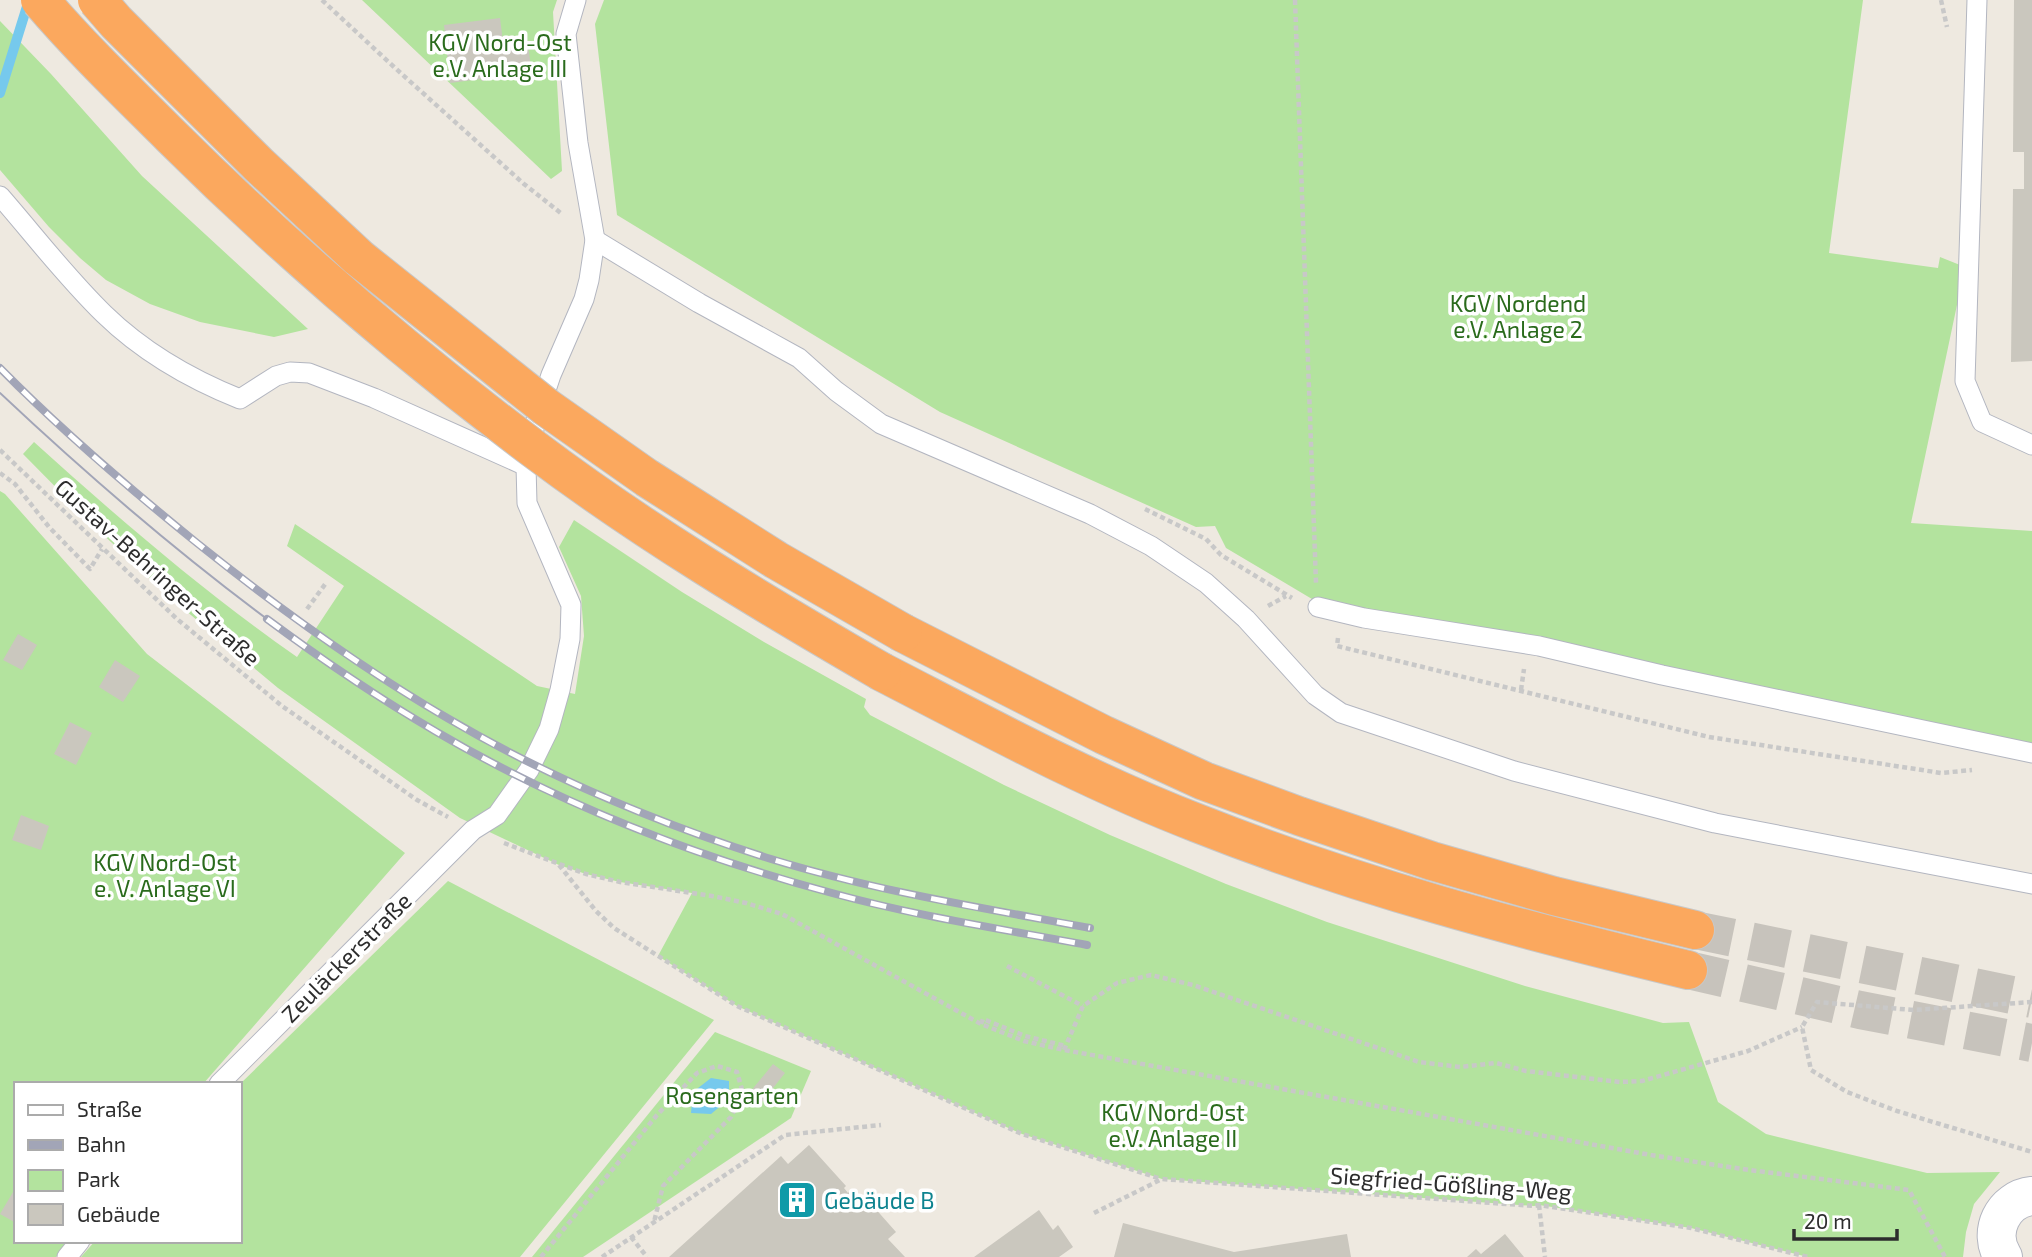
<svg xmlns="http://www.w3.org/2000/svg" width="2032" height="1257" font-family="'Exo 2',sans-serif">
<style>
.green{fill:#b3e39e}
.water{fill:#76c9ed}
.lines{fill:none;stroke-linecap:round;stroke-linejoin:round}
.stream{stroke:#76c9ed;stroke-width:10}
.building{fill:#cac7be}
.motorway-tunnel{stroke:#c7c3bc;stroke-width:38;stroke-dasharray:38 19;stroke-linecap:butt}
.service-casing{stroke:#b3b6c0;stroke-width:21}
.minor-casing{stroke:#b3b6c0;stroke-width:40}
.motorway-casing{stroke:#c8c8c8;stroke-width:40}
.path{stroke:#c8c8c8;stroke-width:4.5;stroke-dasharray:5 3.5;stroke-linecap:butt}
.service{stroke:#fff;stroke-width:19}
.minor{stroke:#fff;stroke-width:38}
.motorway{stroke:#fba85e;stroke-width:38}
.tram{stroke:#a2a5b7;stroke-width:2}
.rail-casing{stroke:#a2a5b7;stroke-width:8}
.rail{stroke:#fff;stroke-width:5;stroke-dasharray:16;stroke-linecap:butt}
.motorway-bridge-casing{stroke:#c8c8c8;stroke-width:40;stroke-linecap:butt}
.motorway-bridge{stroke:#fba85e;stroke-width:38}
.labels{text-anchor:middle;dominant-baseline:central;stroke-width:7;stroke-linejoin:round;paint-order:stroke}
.park-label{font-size:23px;fill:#2a6b1c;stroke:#fff}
.street-label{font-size:23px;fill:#2d2d2d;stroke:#fff}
.culture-label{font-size:23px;fill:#0d838f;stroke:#fff;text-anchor:start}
</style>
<rect width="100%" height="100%" fill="#eee9e0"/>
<g class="green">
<path d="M362,0h195l-4,12 9,159 -11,8z"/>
<path d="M604,0h1259l-34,253 109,15 2,-11 25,10 -54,256 121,8v213l-715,-142 -91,-54 -11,-22 -19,1 -256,-115 -323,-197 -22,-191z"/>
<path d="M0,21l51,53 91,102 166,153 -34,8 -74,-15 -50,-18 -44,-24 -26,-22 -31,-31 -49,-57z"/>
<path d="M34,442c84,76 170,150 263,215l47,-71 -57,-40 8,-22 242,162 38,8 9,-58 -3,-40 -22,-49 15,-27 108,72 82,50 102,57 -2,8 6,8 134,70 106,50 116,49 101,38 198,64 138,37 26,-1 29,80 48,32 161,39 73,-1 -26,32 -8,28 -3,25h-155l-117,-29 -152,-23 -5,1 -372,-27 -140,-45 -285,-128 -79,-50 34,-63 -72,-11 -34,-8 -27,-9 -99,-47 -182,-130 -99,-83 -81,-75 -75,-76z"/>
<path d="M0,491l5,3 142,160 258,199 -202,231h-187v157h54l-14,16h-56z"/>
<path d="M448,881l266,139 -194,237h-439l14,-16h145v-157z"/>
<path d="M715,1032l96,39 -20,47 -208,139h-51z"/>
</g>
<path class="water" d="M711,1078l18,3v18l-18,15 -20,-1 2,-21z"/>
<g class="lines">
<path class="stream" d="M0,93l29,-93"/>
</g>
<g class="building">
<path d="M2014,0h18v361l-21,1 2,-173h11v-37h-11z"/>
<path d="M500,18l3,24 24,-3 5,34 -48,6v2h-2l-1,-2 -31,4 -6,-58z"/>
<path d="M18,634l19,11 -15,25 -19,-10z"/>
<path d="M115,660l25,16 -17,26 -24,-15z"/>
<path d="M70,722l22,11 -16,32 -22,-11z"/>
<path d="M21,815l28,11 -8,24 -29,-10z"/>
<path d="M773,1064l12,9 -23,29 -12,-10z"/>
<path d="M809,1145l37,41 -2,2 4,5 4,-4 18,20 3,-3 23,26 -8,7 17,18h-236l112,-101 7,8z"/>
<path d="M16,1187v36l-16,-9z"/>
<path d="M1039,1210l14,20 5,-5 15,22 -14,10h-85z"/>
<path d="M1123,1223l111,29 113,-18 4,23h-237z"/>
<path d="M1505,1234l19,23h-57l9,-8 5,5z"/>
</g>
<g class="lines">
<g class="motorway-tunnel">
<path d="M1695,930l337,69"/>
<path d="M1688,970l172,40 172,33"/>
</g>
<defs>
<g id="service">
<path d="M1977,0l-12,381 17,41 50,23"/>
<path d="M0,196c34,39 66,81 104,118 38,37 86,65 136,85l36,-23 14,-4 19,1 65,25 152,68"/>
<path d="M595,240l104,63 100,55 37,33 45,33 209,90 61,32 55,37 40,36 69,76 26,18 173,58 201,52 317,61"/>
<path d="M1318,607l46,11 175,28 123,29 370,78"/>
<path d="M219,1084l254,-254 24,-15 32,-45 20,-41 11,-39 10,-51 1,-34 -44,-102 -1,-37 10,-46 15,-45 33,-76 5,-19 6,-40 -17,-97 -12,-109 10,-34"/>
<path d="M67,1257l13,-16"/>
</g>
<path id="minor" d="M2003,1257c-16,-25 0,-58 29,-61"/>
<g id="motorway">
<path d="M903,633l201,102 100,46 95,35 133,45 122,35 141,34"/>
<path d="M882,672c103,53 206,109 315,151 159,63 325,107 491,147"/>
</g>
</defs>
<use href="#service" class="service-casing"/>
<use href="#minor" class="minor-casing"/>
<use href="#motorway" class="motorway-casing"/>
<g class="path">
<path d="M322,0l72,67 130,117 38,30"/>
<path d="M1295,0l21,583"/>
<path d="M1941,0l6,27"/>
<path d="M0,450l177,169 105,87 135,94 31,17"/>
<path d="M0,473l15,11 34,43 41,42 12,-20"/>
<path d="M1145,509l61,30 15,16 71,43"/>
<path d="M1268,606l18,-10"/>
<path d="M307,609l19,-26"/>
<path d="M1338,638l-1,8 372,91 232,36 31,-3"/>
<path d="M1521,690l3,-21"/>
<path d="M504,843l82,31 34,8 92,14 34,7 36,11 199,110 43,17 40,9 587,105 98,15 160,20 36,67"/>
<path d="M559,865l37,46 18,17 123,78 285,128 139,45"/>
<path d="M1007,966l76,40"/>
<path d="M2032,1002l-119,8 -96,-8 -15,25 9,43 36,22 50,19 135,41"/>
<path d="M981,1024l2,-5 42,17 41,10"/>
<path d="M1064,1050l19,-44 34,-23 34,-8 42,10 226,77 41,5 36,-4 30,8 94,11 22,-1 106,-30 54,-24"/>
<path d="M1539,1205l6,52"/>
<path d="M1094,1213l68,-34 372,27 5,-1 152,23 117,29"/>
<path d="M631,1237l16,20"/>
<path d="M541,1257l116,-142 40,-42 20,-7 20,6 6,21 -12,24 -68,69 -9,36"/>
<path d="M602,1257l183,-122 96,-10"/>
</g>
<use href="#service" class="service"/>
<use href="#minor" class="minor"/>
<use href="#motorway" class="motorway"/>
<path class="tram" d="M0,393c85,80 173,156 267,226"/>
<defs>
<g id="rail">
<path d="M0,368c62,63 129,120 197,175 80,64 164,125 252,176 101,59 211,105 322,140 104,32 212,49 319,69"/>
<path d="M267,619c54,40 110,78 168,112 124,73 259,125 397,162 83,23 170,36 255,52"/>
</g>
</defs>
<use href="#rail" class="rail-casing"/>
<use href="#rail" class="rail"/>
<defs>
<g id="motorway-bridge">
<path d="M40,0c41,48 87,92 132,137 113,112 234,216 362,312 110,83 229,154 348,223"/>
<path d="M97,0l19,22 143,143 100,93 187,149 101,71 129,82 127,73"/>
</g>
</defs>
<use href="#motorway-bridge" class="motorway-bridge-casing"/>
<use href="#motorway-bridge" class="motorway-bridge"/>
</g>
<defs>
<symbol id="building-square" viewBox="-11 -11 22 22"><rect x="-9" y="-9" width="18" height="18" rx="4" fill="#0f9aa8" stroke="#fff"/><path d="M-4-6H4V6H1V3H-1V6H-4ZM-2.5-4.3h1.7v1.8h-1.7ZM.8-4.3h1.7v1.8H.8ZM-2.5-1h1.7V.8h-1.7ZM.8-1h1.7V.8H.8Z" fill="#fff"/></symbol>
</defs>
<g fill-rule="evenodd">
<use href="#building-square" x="775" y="1178" width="44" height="44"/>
</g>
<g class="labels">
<g class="park-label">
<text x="500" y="42">KGV Nord-Ost<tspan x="500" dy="26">e.V. Anlage III</tspan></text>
<text x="1518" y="303">KGV Nordend<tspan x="1518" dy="26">e.V. Anlage 2</tspan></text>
<text x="165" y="862">KGV Nord-Ost<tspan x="165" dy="26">e. V. Anlage VI</tspan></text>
<text x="732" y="1095">Rosengarten</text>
<text x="1173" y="1112">KGV Nord-Ost<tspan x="1173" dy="26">e.V. Anlage II</tspan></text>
</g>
<g class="street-label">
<text transform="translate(158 572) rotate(42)">Gustav-Behringer-Straße</text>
<text transform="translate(346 957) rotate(-45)">Zeuläckerstraße</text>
<text transform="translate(1451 1183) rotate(4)">Siegfried-Gößling-Weg</text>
</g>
<g class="culture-label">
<text x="824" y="1200">Gebäude B</text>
</g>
</g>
<rect x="14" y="1082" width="228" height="161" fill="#ffffff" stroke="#ababab" stroke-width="2"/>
<rect x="28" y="1105" width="35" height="10" fill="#ffffff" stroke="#ababab" stroke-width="2"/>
<text x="77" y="1117" font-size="21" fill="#2d2d2d">Straße</text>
<rect x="28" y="1140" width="35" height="10" fill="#a2a5b7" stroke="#ababab" stroke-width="2"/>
<text x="77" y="1152" font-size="21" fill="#2d2d2d">Bahn</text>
<rect x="28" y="1170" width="35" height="21" fill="#b3e39e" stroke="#ababab" stroke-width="2"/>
<text x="77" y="1187" font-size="21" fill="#2d2d2d">Park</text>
<rect x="28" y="1204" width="35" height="21" fill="#cac7be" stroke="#ababab" stroke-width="2"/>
<text x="77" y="1222" font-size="21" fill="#2d2d2d">Gebäude</text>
<path d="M1794 1229v10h103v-10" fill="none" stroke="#2d2d2d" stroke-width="3.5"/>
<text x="1804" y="1229" font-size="21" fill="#2d2d2d" stroke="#ffffff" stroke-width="5" paint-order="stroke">20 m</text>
</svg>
